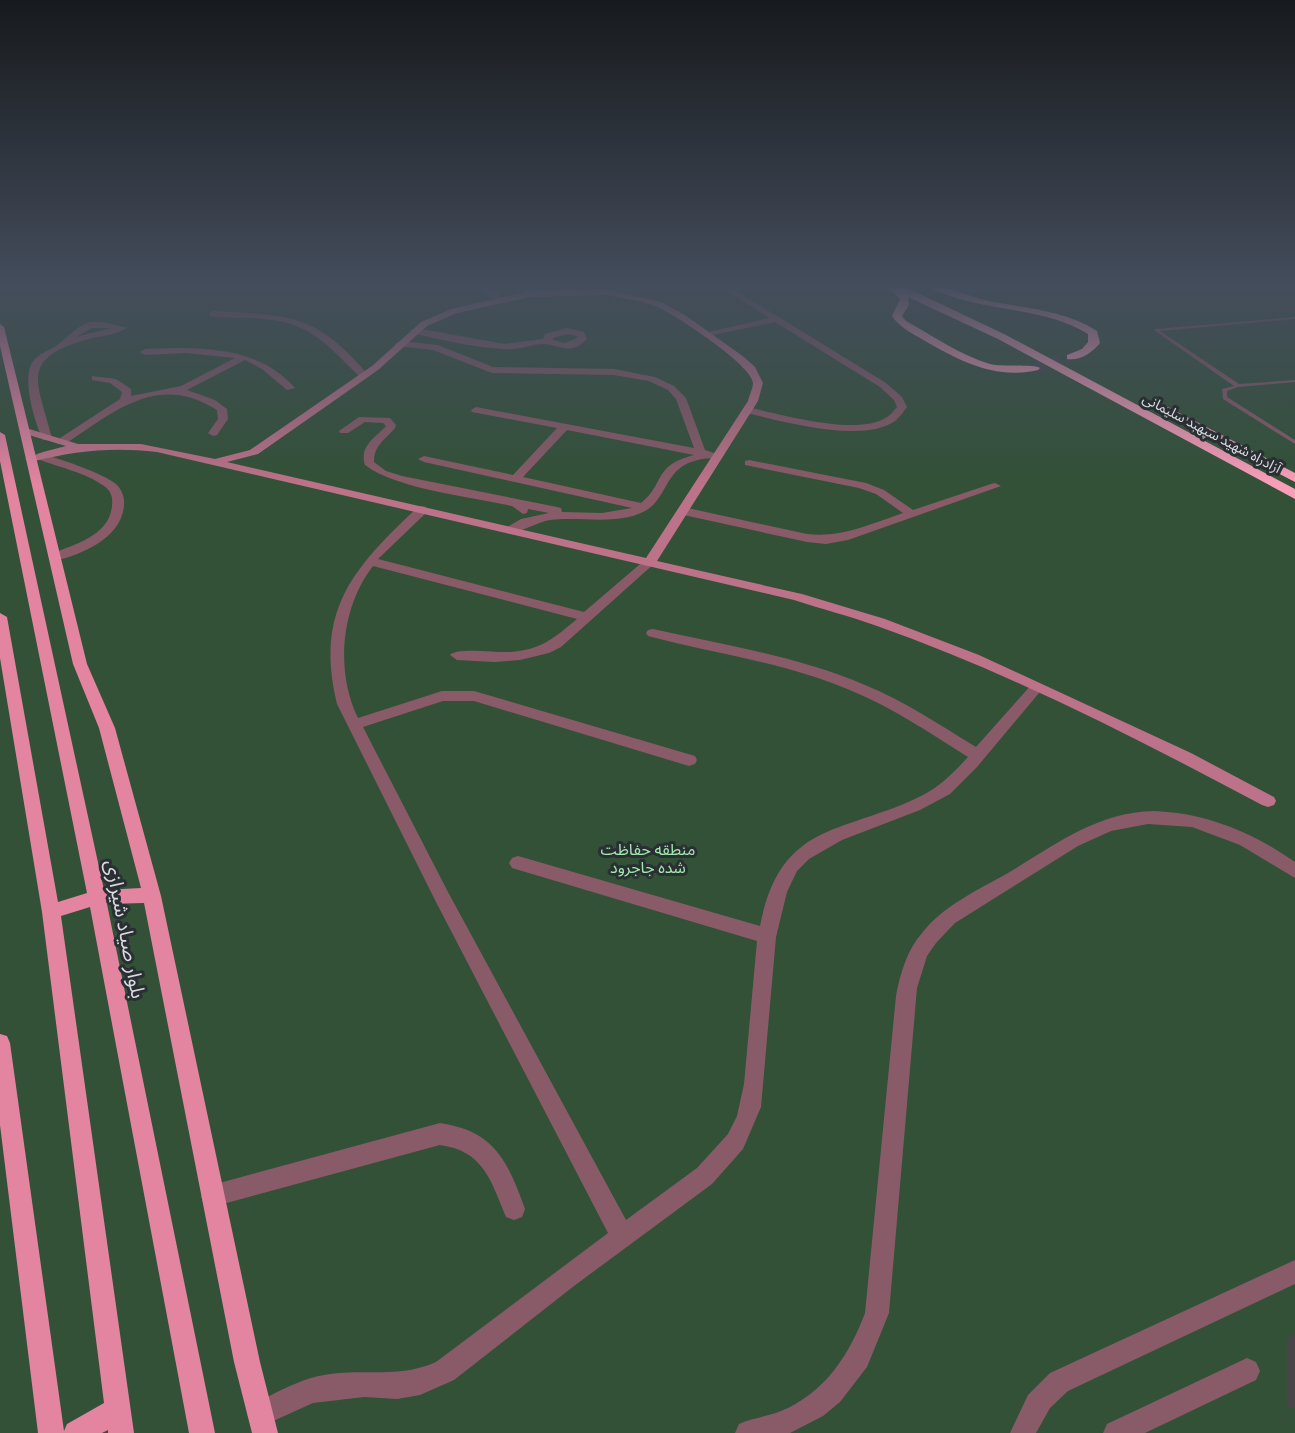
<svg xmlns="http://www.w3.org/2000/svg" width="1295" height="1433" font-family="Ubuntu,'Noto Sans Arabic',sans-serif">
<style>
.green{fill:#325137}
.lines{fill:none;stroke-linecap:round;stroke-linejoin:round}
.motorway-tunnel{stroke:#44494e;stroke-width:11;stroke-dasharray:11 5;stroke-linecap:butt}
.service{fill:#895b68;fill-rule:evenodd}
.minor{fill:#895b68;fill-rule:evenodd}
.secondary{fill:#bc7288;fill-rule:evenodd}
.primary{fill:#e384a1;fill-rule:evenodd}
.motorway{fill:#f99eb9;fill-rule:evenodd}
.wall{fill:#4b4447}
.labels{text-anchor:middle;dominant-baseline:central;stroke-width:6;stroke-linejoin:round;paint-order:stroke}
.far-street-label{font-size:14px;fill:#d8dbdf;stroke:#2a2f34}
.park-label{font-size:16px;fill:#a1e9ac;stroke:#2a2f34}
.near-street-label{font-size:20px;fill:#d8dbdf;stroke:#2a2f34}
</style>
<rect width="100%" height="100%" fill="#2a2f34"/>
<rect class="green" x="0" y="284" width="1295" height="1149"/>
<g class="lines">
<path class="motorway-tunnel" d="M1034,368l37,-11"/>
<path class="service" d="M1295,317v2l-135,12 79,53 56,-4v2l-57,5 -11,4v6l68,43v4l-72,-45 -1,-10 12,-3 -80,-56 2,-1z"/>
<g class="minor">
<path d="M485,284h8l-1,5 11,9v4h-6l-12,-10z"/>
<path d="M716,284h9l161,99 16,14 5,10c-3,4 -8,11 -12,14 -32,23 -115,0 -152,-9l-1,-2 5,-3c33,7 111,30 140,10 4,-2 7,-7 10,-10l-3,-7 -14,-13 -105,-65 -71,15v-4l65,-15z"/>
<path d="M213,311c77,4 103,2 156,65l-8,2c-32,-31 -49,-55 -96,-59 -18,-2 -37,0 -55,-3v-4z"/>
<path d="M90,322h13l24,6c-9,6 -24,8 -35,10 -74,20 -55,41 -40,100l-1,2h-8c-8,-17 -23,-64 -9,-80 8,-9 19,-10 27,-18 9,-7 16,-16 29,-20zM92,328h19l-35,9z"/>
<path d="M415,328l90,16 38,-5 2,-5 22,-6 17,4 3,7c-16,17 -26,6 -43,5 -14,0 -28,7 -41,5 -30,-2 -62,-9 -91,-16l-2,-2zM567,334l10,2v2l-12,5 -12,-3v-2z"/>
<path d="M400,341l38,4 55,22 121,2 41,8 19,9 12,12 19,52 18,6 -5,3c-10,-2 -17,0 -27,3 -27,10 -24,37 -46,49 -29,15 -64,5 -95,9 -13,2 -34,15 -43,13v-6l14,-8 28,-6 -21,-4 -1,4 -4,1 -11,-8c-40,-9 -116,-17 -147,-41 -6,-19 10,-27 21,-39l-3,-3 -18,-1 -17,11h-8l-1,-2 20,-14 31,1 6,7 -1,3c-10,12 -21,17 -21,34l12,9 16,5 155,31 4,1 1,4 40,1 30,-5 -208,-46 -6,-3 6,-3 89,19 44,-47 -85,-16 -1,-2 5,-3 218,41 -18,-49 -8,-9 -19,-9 -35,-6 -122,-2 -59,-23 -36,-4 -2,-2zM567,430l127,25c-42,11 -28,28 -53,48l-118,-26z"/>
<path d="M171,348c47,0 91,3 124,40l-8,2 -25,-21 -17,-9 -58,30 28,10 12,9 1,10 -11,16 -4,1 -5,-3 10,-14 -1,-9c-60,-38 -103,2 -152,34h-8v-4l63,-41 2,-7 -12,-9 -18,-3v-4l24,3 15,10v7l50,-10 54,-28 -49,-5 -41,2 -5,-3 5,-3z"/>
<path d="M39,453c16,4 67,21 78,32 5,5 8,13 7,21 -3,32 -41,48 -69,55l-4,-1 -2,-3 2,-3c24,-10 58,-18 61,-48 1,-9 -1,-15 -8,-20 -17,-13 -49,-20 -69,-28l-1,-2z"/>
<path d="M749,460l117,23 18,7 29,20 78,-26 4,-1 6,3 -153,54 -22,4 -19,-2 -128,-28 -2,-3 6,-4 124,27c34,4 64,-10 96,-21l-27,-19 -17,-6 -114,-23v-4z"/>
<path d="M422,506l4,1v6l-48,46 206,53 62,-53 4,-1 6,4 -95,85 -12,6 -29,7 -25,2 -38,-2 -7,-5c7,-8 47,-2 60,-3 31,-2 44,-14 67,-33l-204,-53c-32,41 -38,105 -15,152l84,-27h32l221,65 2,4 -2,4 -6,2 -215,-65h-31l-80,26 85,165 178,328 71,-52 31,-34 9,-18 7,-32 13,-143 -245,-73 -3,-5 3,-5 6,-2 242,70c21,-107 84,-91 163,-131 18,-9 32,-24 45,-38 -38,-24 -75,-49 -116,-66 -65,-28 -136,-37 -204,-55l-2,-3 2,-3 5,-1c71,16 144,27 212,56 39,16 75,40 111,62l56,-63 5,-2 7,5 -67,80 -27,27 -30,16 -78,30 -33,19 -12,12 -10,21 -11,45 -15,170 -18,42 -31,35 -138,102 -120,94 -34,15 -23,4 -33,-2 -51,6 -53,24 -9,-4 -4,-9 4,-9c19,-9 40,-21 60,-27 43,-13 83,3 125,-16l172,-129 -172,-331 -99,-198c-23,-94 17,-137 81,-197z"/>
<path d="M1154,811c52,2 98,21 141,51v16l-55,-33 -48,-18 -44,-3 -37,7 -33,15 -123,77 -19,20 -9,13 -10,32 -28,325 -22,54 -27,35 -17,14 -33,17h-55l4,-9c16,-7 33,-8 49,-16 39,-19 62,-55 77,-95l31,-317c4,-22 11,-46 26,-63 22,-28 56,-43 86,-60 47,-28 89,-61 146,-62z"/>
<path d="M440,1123c55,8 68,39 85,86l-3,8 -8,3 -8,-3c-15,-36 -22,-66 -66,-72l-228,62 -8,-3 -3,-8 3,-8 8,-3z"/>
<path d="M1295,1260v24l-227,107 -18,17 -14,25h-26l18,-38 22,-22z"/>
<path d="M1247,1358l9,4 4,9 -4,9 -111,53h-42l4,-9z"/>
</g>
<path class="secondary" d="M605,289l56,13 24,13 59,42 11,10 8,16 -5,18 -101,160 145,33 83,25 94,36 212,98 83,44 2,4 -2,4 -6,2 -6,-2c-124,-66 -252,-132 -385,-179 -27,-10 -56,-17 -83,-26l-637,-148c-47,-5 -81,-1 -126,10l-6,-3 18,-7 23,-6 -44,-13v-4l4,-1 52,16h63l74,15 35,-9 122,-84 49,-44 30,-13 79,-18zM605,295c16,3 35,5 50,11 18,7 97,59 98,77 0,5 -4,13 -5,18l-102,157 -419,-96 31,-8 120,-84 49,-44 30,-13 73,-16z"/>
<path class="primary" d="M0,324l4,3 83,337 28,64 46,168 99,466 18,71h-26l-18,-71 -90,-459 -37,1 108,529h-26l-99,-526 -29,9 73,517h-26v-3l-6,3h-64l-38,-308v-91l7,2 3,7 54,388 3,-7 37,-21 -62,-491 -42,-254v-45l7,4 51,285 29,-9 -87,-432v-29l5,3 99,455 37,-2 -42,-160 -26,-64 -73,-318z"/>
<g class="motorway">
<path d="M885,284h14l107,51 289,154v10l-297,-160 -90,-42 1,8 -7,11 4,5c27,15 54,34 84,43 12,3 45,0 50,4l-2,2c-42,10 -78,-9 -113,-29 -13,-8 -25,-13 -33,-25l8,-17z"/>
<path d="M923,284c20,-1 39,10 58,15 40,10 80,9 116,32l3,12c-8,10 -20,18 -33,16v-4l15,-6 6,-7v-8c-41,-26 -94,-22 -140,-39 -8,-3 -18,-5 -25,-11z"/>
<path d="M1156,401l139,72v9l-143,-74 -2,-3z"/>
</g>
</g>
<path class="wall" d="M1295,1334v75l-8,-3v-67z"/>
<linearGradient id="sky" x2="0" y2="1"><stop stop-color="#171a1d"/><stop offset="0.59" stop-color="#444d5c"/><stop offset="1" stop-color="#444d5c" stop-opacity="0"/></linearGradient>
<rect width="1295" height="484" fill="url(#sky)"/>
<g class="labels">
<g class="far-street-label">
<text transform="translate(1212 433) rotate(28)">آزادراه شهید سپهبد سلیمانی</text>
</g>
<g class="park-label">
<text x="648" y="849">منطقه حفاظت<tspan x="648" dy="18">شده جاجرود</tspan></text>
</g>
<g class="near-street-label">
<text transform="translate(126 929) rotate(79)">بلوار صیاد شیرازی</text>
</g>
</g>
</svg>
